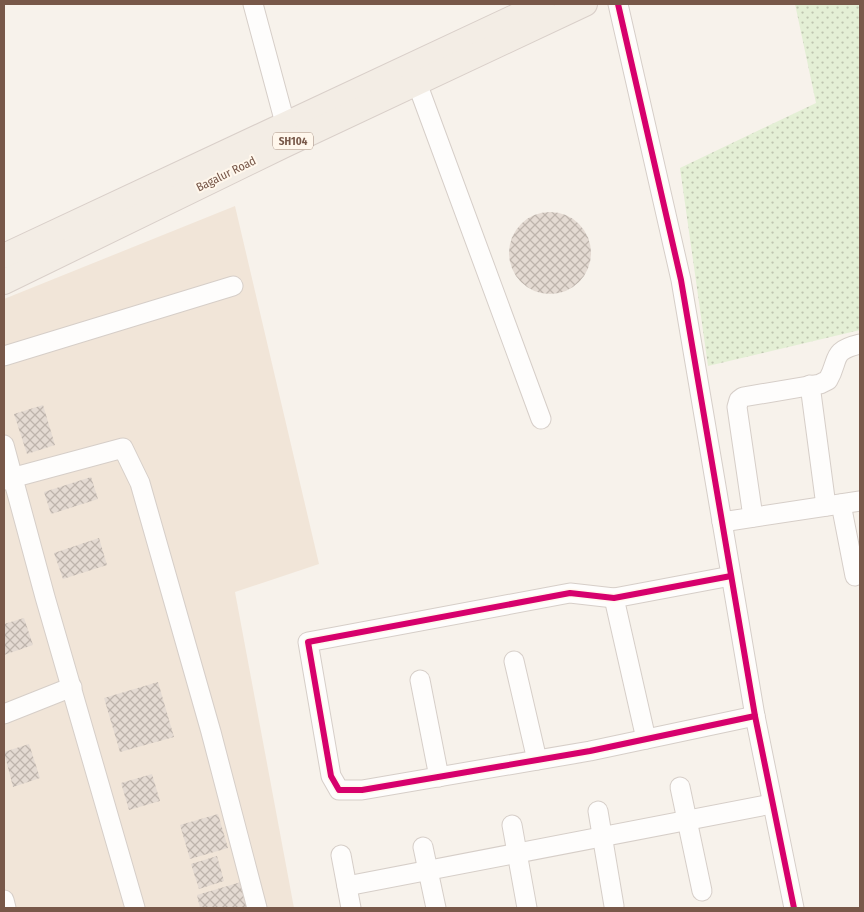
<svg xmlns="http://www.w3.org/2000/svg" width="864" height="912" font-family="'Fira Sans Condensed',sans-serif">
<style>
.residential{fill:#f1e5d8}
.grass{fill:url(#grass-dots)}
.building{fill:url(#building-cross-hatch)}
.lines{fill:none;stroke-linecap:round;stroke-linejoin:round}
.minor-casing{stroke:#d6cec8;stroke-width:21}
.major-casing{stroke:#d9cfc9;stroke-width:26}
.minor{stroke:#fefdfc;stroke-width:19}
.major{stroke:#f3ede5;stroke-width:24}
.cycleway-casing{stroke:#fff7ec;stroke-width:9}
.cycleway{stroke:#d6006c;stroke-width:6}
.labels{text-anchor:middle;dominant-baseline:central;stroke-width:4;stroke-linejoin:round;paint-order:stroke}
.shield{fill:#fff7ec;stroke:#a0887a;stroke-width:1}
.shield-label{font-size:11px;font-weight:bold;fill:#785849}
.street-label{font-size:12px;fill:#785849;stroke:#fff7ec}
</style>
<defs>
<pattern id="grass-dots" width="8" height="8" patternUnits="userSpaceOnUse" patternTransform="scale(1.25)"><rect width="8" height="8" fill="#e4efd5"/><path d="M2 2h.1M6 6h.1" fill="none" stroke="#bec4af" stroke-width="1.8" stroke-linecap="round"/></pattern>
<pattern id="building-cross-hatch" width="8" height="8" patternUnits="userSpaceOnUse" patternTransform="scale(1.25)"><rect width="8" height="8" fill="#e4dad2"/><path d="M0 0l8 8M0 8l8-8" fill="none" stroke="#beb4ac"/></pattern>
</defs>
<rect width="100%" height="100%" fill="#f7f2eb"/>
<path class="residential" d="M235,206l84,358 -84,28 59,316h-290v-609z"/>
<path class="grass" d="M795,4h65v326l-152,36 -28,-198 136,-65z"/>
<g class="building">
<circle cx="550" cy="253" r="41"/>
<path d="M43,405l12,40 -28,9 -13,-40z"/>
<path d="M91,477l7,22 -47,15 -7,-22z"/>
<path d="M99,538l8,27 -44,14 -9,-26z"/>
<path d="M24,618l9,27 -29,10v-31z"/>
<path d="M158,682l16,55 -54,15 -16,-54z"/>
<path d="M29,744l11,34 -27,9 -9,-35z"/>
<path d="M152,774l8,27 -31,9 -8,-27z"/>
<path d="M218,814l10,34 -38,11 -10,-34z"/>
<path d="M217,856l7,25 -25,8 -8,-25z"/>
<path d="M241,882l8,26h-49l-3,-13z"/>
</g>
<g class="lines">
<defs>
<g id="minor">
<path d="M253,4l32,119"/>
<path d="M618,4l63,276 74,436 39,192"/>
<path d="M417,83l124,336"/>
<path d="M4,356l229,-70"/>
<path d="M810,385l16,121"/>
<path d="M4,445l41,152 90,311"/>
<path d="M4,480l119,-32 17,35 71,249 46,176"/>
<path d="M841,504l14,72"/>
<path d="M753,517l-16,-110 2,-7 4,-3 77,-13 8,-4c12,-21 2,-29 32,-36"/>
<path d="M722,522l138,-21"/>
<path d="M731,576l-117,22 -44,-5 -262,49 23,134 8,14h23l228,-39 165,-35"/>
<path d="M614,598l32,141"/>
<path d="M514,661l23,99"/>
<path d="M420,680l19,97"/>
<path d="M4,714l68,-27"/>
<path d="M680,787l22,104"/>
<path d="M598,811l16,95"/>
<path d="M512,825l15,83"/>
<path d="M423,847l13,61"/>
<path d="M341,855l10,53"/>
<path d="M347,886l425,-82"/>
<path d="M4,900l2,8"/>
</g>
<g id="major">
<path d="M4,256l538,-252"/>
<path d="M4,282l281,-137 300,-141"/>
</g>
</defs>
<use href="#minor" class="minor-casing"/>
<use href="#major" class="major-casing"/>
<use href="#minor" class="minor"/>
<use href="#major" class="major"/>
<defs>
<g id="cycleway">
<path d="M618,4l63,276 74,436 39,192"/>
<path d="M731,576l-117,22 -44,-5 -262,49 23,134 8,14h23l228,-39 165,-35"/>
</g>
</defs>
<use href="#cycleway" class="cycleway-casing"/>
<use href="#cycleway" class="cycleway"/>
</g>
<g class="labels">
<rect class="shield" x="273" y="132.5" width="40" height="17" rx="4"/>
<g class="shield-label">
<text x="293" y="141">SH104</text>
</g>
<g class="street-label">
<text transform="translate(226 174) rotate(-26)">Bagalur Road</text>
</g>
</g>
<rect width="864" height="912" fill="none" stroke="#785849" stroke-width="10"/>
</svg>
